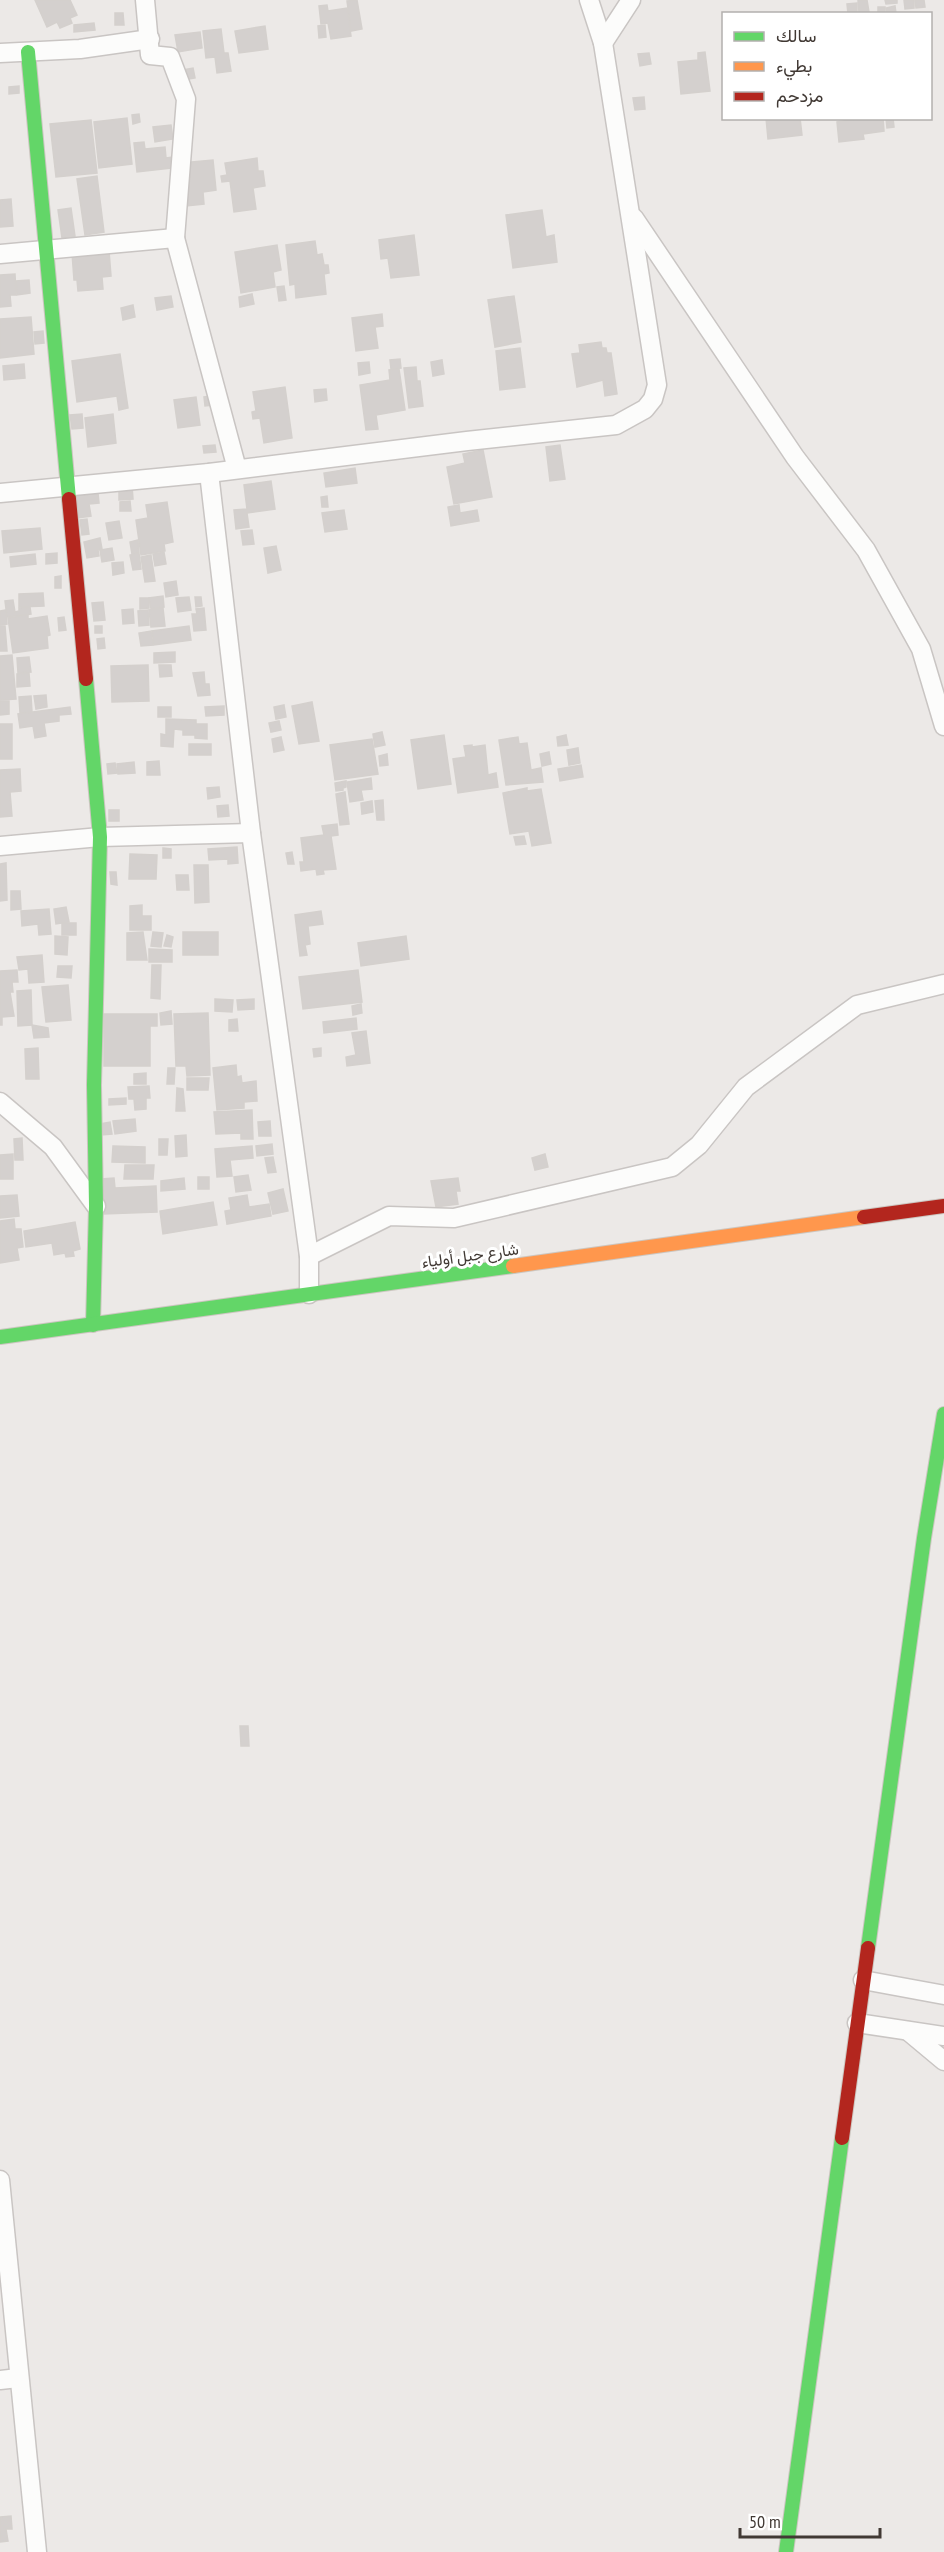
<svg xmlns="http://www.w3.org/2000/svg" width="944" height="2552" font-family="'PT Sans Narrow',Vazirmatn,sans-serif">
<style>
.building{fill:#d4d0ce;stroke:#d4d0cd;stroke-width:1.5}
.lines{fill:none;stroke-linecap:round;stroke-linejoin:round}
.street-casing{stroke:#c9c5c3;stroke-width:21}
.fast-casing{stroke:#ccc6c0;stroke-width:16}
.slow-casing{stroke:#ccc6c0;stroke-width:16}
.jam-casing{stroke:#ccc6c0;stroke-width:16}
.street{stroke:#fcfcfb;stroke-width:18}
.fast{stroke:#63d668;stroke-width:14}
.slow{stroke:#ff974d;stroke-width:14}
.jam{stroke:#b3261e;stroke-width:14}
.labels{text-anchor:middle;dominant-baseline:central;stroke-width:6;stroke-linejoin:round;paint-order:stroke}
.street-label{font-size:16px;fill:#413934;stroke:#fff}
</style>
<rect width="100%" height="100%" fill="#ece9e7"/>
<g class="building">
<path d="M35,0h35l7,15 -7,3 2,5 -12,5 -3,-6 -10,5z"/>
<path d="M357,0l5,29 -11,2 -4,-30z"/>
<path d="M858,0h9l2,12 -10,1z"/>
<path d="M885,0h12v3l-11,1z"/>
<path d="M904,0h10v8l-9,1z"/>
<path d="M915,0h9l1,7 -9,1z"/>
<path d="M857,3v10l-9,1 -1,-10z"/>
<path d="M327,5l1,6 19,-3 4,28 -20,3 -3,-16 -7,1 -2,-18z"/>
<path d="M895,6l1,7 -9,1 -1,-6z"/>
<rect x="878" y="7" width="7" height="7"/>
<path d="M115,13h8l1,12h-9z"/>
<path d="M94,23l1,7 -21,2v-7z"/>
<path d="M325,25l1,12 -7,1 -1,-12z"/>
<path d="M265,26l3,23 -29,4 -4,-22z"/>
<path d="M221,29l3,24h4l3,18 -14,2 -2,-16 -9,1 -3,-27z"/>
<path d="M200,32l2,16 -24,4 -3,-17z"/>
<path d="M705,52l5,39 -29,3 -3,-32 20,-2v-7z"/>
<path d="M649,53l2,11 -11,2 -2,-12z"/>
<path d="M193,68l2,10 -11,2 -2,-10z"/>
<path d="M19,86v7l-10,1v-7z"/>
<path d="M644,97l1,12 -10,1 -2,-12z"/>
<path d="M139,114l1,8 -7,2 -1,-9z"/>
<path d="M127,118l5,46 -33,4 -5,-46z"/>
<path d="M766,118h34l2,17 -34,4z"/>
<path d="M865,118h18l1,13 -21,3 1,5 -25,3 -2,-20z"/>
<path d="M886,118h7l1,9 -7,1z"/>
<path d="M91,120l6,53 -41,4 -6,-53z"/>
<path d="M171,125l2,14 -18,3 -2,-15z"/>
<path d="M144,142l1,7 20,-2 1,11 13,-2 1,11 -43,5 -3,-29z"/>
<path d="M257,158l1,13h5l2,15 -12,2 3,21 -22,3 -4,-31 -8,1 -1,-6 6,-1 -2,-12z"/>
<path d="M213,160l3,30 -13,2 1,12 -18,2 -5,-43z"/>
<path d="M97,176l7,56 -19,3 -8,-56z"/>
<path d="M11,199l2,27 -13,1v-27z"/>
<path d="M71,208l4,28 -13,2 -4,-28z"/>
<path d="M542,210l4,27 8,-2 3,27 -44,6 -7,-53z"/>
<path d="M414,235l5,40 -28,3 -3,-20 -7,1 -2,-19z"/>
<path d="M315,241l2,14 5,-1 2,11h4l1,8 -5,1 2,20 -30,4 -1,-14 -5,1 -4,-40z"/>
<path d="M277,245l4,25 -8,2 2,15 -34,6 -6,-41z"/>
<path d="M109,251l2,25 -9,1 1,12 -25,2 -1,-11h-3l-2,-27z"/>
<path d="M15,274l1,21h-6l1,11 -11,1v-32z"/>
<path d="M29,280l1,13 -13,2 -1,-14z"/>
<path d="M284,286l2,14 -7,1 -2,-14z"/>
<path d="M252,294l2,10 -14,3 -1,-10z"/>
<path d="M171,296l2,11 -16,3 -2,-12z"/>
<path d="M514,296l7,46 -26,5 -7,-47z"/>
<path d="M133,305l2,12 -12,3 -2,-12z"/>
<path d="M382,314l1,12 -8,1 3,21 -22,3 -4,-33z"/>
<path d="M31,317l3,37 -34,4v-39z"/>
<path d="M43,331l1,12 -9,1 -1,-12z"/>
<path d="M601,342l1,6h4l1,5h4l6,41 -12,2 -2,-16 -26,7 -5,-33 8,-1 -1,-8z"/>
<path d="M520,348l5,39 -25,3 -4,-39z"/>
<path d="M120,354l8,54 -9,2 -2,-14 -40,6 -5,-41z"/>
<path d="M400,359l1,9 -10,1 -1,-9z"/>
<path d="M442,360l2,14 -11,2 -2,-14z"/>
<path d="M369,362l1,11 -11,2 -1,-12z"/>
<path d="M24,364l1,14 -21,2 -1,-14z"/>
<path d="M416,367l1,14h3l3,25 -14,2 -5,-40z"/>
<path d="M399,369l6,41 -29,5 2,14 -12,1 -6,-45 30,-5 -1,-10z"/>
<path d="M285,387l7,51 -28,5 -4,-25 -7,1 -1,-7 4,-1 -3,-19z"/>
<path d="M326,389l1,11 -12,2 -1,-12z"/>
<path d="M211,396l2,9 -8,1 -1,-9z"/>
<path d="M196,397l4,28 -22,3 -4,-28z"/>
<path d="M82,414l1,14 -11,1 -2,-14z"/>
<path d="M113,414l3,29 -28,4 -3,-29z"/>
<path d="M215,445l1,7 -12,1 -1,-7z"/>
<path d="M560,445l5,34 -15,2 -4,-34z"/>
<path d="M483,450l9,47 -38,7 -7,-37 18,-4 -2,-9z"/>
<path d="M355,468l2,15 -31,4 -2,-14z"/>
<path d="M271,481l4,28 -28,4 2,14 -13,2 -2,-19 13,-1 -3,-24z"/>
<path d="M132,486l1,13 -14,1v-13z"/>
<path d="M98,493l1,10 -10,1 2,12 -13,2 -3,-22z"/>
<path d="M327,496l1,11h-6l-1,-10z"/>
<path d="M130,501l1,10h-11v-9z"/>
<path d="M167,502l6,40 -9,2 1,7 -24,4 -5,-35 12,-2 -2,-13z"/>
<path d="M459,505l1,8 17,-3 2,11 -28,5 -3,-19z"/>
<path d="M344,510l3,19 -22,3 -3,-19z"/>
<path d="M87,519l2,15 -7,1 -2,-15z"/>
<path d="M119,521l3,17 -13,2 -3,-17z"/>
<path d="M40,528l2,21 -38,4 -2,-22z"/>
<path d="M252,530l2,14 -11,1 -2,-14z"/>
<path d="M100,538l2,11 -4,1 1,6 -12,2 -3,-16z"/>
<path d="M138,540l1,12 -7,2 -2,-12z"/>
<path d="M276,546l5,24 -13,3 -4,-25z"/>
<path d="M112,548l2,12 -12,2 -2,-12z"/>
<path d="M164,552l2,12 -11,2 -2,-12z"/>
<path d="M57,553v10l-11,1v-10z"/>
<path d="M139,553l2,16 -8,1 -3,-15z"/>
<path d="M35,554l1,10 -25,3 -1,-10z"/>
<path d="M151,555l4,26 -10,1 -4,-25z"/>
<path d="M123,562l1,11 -11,2 -1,-12z"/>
<path d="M61,576v12h-6v-11z"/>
<path d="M176,581l2,14 -12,2 -2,-14z"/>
<path d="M43,593l1,13 -25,1v-13z"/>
<path d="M163,596l1,11 -13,2 -2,-11z"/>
<path d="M189,597l2,13 -13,2 -2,-14z"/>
<path d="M195,597h6l1,9 -6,1z"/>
<path d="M140,598h9v10l-9,1z"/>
<path d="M13,600l2,12 4,-1v-3l11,-1 1,7 -24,3 -2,-16z"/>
<path d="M103,602l2,18 -11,1 -2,-18z"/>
<path d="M163,608l2,18 -14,1 -2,-17z"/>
<path d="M204,608l2,22 -12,1 -2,-17h5l-1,-5z"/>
<path d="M133,609l1,14 -11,1 -1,-14z"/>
<path d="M6,610l1,14 -7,1v-14z"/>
<path d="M148,610l1,15 -10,1 -1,-15z"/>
<path d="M28,615v4l19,-3 3,19 -3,1 1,12 -35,5 -5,-35z"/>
<path d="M64,617l2,13 -7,1 -1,-13z"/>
<path d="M0,626h5l2,25h-7z"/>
<rect x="95" y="626" width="7" height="7"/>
<path d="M189,626l2,14 -37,5 -2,-14z"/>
<path d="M151,631l2,14 -12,1 -2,-13z"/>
<path d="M104,638l1,10 -7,1 -1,-10z"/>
<path d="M175,652v10l-21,1v-10z"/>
<path d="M12,655l4,44 -16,1v-44z"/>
<path d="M29,657l2,15 -13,1 -1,-15z"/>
<path d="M148,665l1,36 -37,1 -1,-36z"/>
<path d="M159,665h12l1,11 -12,1z"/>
<path d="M204,672l1,12h4l1,11 -12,1 -5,-23z"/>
<path d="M29,673l1,13 -13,1v-13z"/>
<path d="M46,695l1,12 -11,2 -2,-13z"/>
<path d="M31,696l1,16 -12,1 -1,-16z"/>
<path d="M0,701h9v13l-9,1z"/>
<path d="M312,702l7,39 -20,3 -7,-38z"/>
<path d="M284,705l2,12 -10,2 -2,-12z"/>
<path d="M224,706v9l-18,1 -1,-9z"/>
<path d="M70,707l1,7 -12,1v6l-15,2 2,13 -11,2 -2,-12 -13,2 -2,-14z"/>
<rect x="158" y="707" width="13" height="10"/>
<path d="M166,719l30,1v4h11v15l-12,-1v-3h-12v-5l-9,-1 -1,18 -12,-1v-12l5,1z"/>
<path d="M279,721l2,9 -10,2 -2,-9z"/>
<rect x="0" y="724" width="12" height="35"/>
<path d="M382,732l3,13 -10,2 -2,-13z"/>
<path d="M444,735l7,49 -33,5 -7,-49z"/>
<path d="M566,735l2,10 -10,1 -1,-9z"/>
<path d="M281,737l3,13 -10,2 -2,-13z"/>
<path d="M518,737l1,7 8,-1 4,27 10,-2 2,14 -37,3 -7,-45z"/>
<path d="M372,739l6,35 -43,6 -5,-35z"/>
<rect x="189" y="744" width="22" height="11"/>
<path d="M472,745v2l13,-2 3,30 8,-2 2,14 -40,6 -5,-34 13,-2 -2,-11z"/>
<path d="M578,748l2,15 -11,2 -2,-15z"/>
<path d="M549,752l2,12 -9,2 -2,-12z"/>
<path d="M387,754l1,11 -8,1 -1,-10z"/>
<path d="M159,761l1,14h-13v-13z"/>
<path d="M134,762l1,11 -17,1 -1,-10z"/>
<path d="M115,763l2,10 -9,1 -1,-10z"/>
<path d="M581,765l2,12 -23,4 -2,-12z"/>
<path d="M20,769l1,22 -11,1 2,24 -12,1v-47z"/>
<path d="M371,778l1,11 -11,1 2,10 -13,2 -3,-20z"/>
<path d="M346,781v6l-3,1v2l-7,1 -1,-8z"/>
<path d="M219,787l1,10 -12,2 -1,-11z"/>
<path d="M527,788v3l14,-2 10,54 -19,3 -3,-15 -19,3 -7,-41z"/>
<path d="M345,792l4,32 -9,1 -4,-31z"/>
<path d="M383,800l1,20h-7l-2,-19z"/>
<path d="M372,801l1,11 -11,2 -1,-11z"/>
<path d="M228,805l1,11 -11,1 -1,-11z"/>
<rect x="109" y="810" width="10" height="11"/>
<path d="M337,824l1,11 -7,1 5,33 -13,1 1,4 -7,1 -1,-6 -15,2 -1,-9h4l-3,-24 23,-3 -2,-9z"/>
<path d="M524,836l2,8 -10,1 -2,-8z"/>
<path d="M237,847l1,16 -10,1v-5l-19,1 -1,-11z"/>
<path d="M163,848l8,1v9h-8z"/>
<path d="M292,852l2,12h-6l-2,-11z"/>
<path d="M130,854l27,1 -1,24h-27z"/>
<path d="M6,863l1,37 -7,1v-37z"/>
<path d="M194,865h14l1,37 -14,1z"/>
<path d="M110,872h6l1,13 -6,-1z"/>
<path d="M176,875h12l1,15h-12z"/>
<path d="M11,891h9l1,18 -10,1z"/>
<path d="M142,905v11h9v14h-21v-24z"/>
<path d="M66,907l3,15 -13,2 -2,-15z"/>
<path d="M49,909l2,25 -12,1 -1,-11 -16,2 -1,-15z"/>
<path d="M321,911l2,13 -15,2 2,18 -5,1 2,10 -7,1 -5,-41z"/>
<rect x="62" y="923" width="14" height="12"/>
<path d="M143,932l4,28h-20v-27z"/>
<path d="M153,932l10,1 -2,14 -10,-1z"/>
<rect x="183" y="932" width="35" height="23"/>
<path d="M167,935l6,2 -2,10 -7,-1z"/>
<path d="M55,936l13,1 -1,18 -12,-1z"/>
<path d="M406,936l3,23 -48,7 -3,-23z"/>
<path d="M149,949l23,1v12h-23z"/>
<path d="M42,955l2,27 -15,1 -1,-14 -9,1 -2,-13z"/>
<path d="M152,965h9l-1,34 -9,-1z"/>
<path d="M58,966h14l-1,12 -14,-1z"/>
<path d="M17,970l1,12h-6l1,10h-3l4,24 -12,1v8h-2v-54z"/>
<path d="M358,970l4,32 -59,7 -4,-32z"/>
<path d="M68,985l3,35 -25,2 -4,-35z"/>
<path d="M31,990l1,35 -14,1 -1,-35z"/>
<path d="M215,999l18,1 -1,12 -17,-1z"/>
<path d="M254,999v10l-16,1 -1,-10z"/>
<path d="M361,1004l1,9 -9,2 -1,-9z"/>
<path d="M171,1011l1,13 -11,1 -1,-12z"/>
<path d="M208,1013l2,62 -23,1 -1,-10h-10l-2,-52z"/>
<path d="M104,1014h53v12h-7v40h-46z"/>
<path d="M356,1018l1,11 -33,4 -1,-11z"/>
<path d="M237,1019l1,12h-9v-11z"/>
<path d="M32,1025l16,3 1,9 -15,1z"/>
<path d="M366,1031l4,32 -23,3 -1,-9 10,-2 -4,-22z"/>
<path d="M38,1048l1,31h-13l-1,-30z"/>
<path d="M321,1048v8l-7,1 -1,-8z"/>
<path d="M236,1065l1,12 4,-1 1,7 14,-2 1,20 -13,1v6l-27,2 -4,-42z"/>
<path d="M168,1068h7l-1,16h-7z"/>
<path d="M146,1073v11h-12v-10z"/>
<path d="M187,1078h22l-1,12h-21z"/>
<path d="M149,1086l1,12h-4v11l-11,1 -1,-11h-5l-1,-12z"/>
<path d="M177,1088l6,1 2,22h-9z"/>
<path d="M126,1098v6l-17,1v-6z"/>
<path d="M252,1110l1,29h-12v-6l-25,1 -2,-22z"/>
<path d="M135,1119l1,12 -21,3 -2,-13z"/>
<path d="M270,1121l1,15h-12l-1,-14z"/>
<path d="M110,1122l2,12 -11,1 -2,-11z"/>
<path d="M186,1135l1,21 -11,1 -1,-21z"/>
<path d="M22,1138l1,22h-8l-1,-21z"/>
<path d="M159,1139h9l-1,16h-8z"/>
<path d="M272,1144l1,10 -16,2 -1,-10z"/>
<path d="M113,1146l32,1v16l-33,-1z"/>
<path d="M252,1146l1,12 -23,2 2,16 -15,1 -2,-28z"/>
<path d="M13,1154v25h-13v-24z"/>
<path d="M545,1154l3,13 -13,3 -3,-12z"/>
<path d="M273,1157l3,15 -8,1 -3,-15z"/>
<path d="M125,1165h29l-1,14h-29z"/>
<path d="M248,1175l3,15 -15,2 -2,-15z"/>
<rect x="198" y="1177" width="11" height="12"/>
<path d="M114,1178l1,10 41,-2 1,26 -54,2 -2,-35z"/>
<path d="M184,1178l1,11 -24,2v-10z"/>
<path d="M458,1178l2,13h-4l2,13 -22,3 -5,-26z"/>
<path d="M283,1189l5,22 -15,3 -5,-21z"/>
<path d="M17,1195l2,21 -19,2v-22z"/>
<path d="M247,1195l2,12 20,-3 2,12 -44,8 -2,-13 6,-1 -2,-12z"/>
<path d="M213,1202l4,23 -54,9 -3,-23z"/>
<path d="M14,1219l1,10h6l2,18 -6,1 2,12 -19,3v-42z"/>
<path d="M75,1222l5,27 -7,2 1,5 -8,1 -1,-4 -11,2 -2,-12 -26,4 -2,-16z"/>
<path d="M240,1726h8l1,20h-8z"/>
<path d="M11,2516l1,13h-6l2,12 -8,1v-25z"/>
</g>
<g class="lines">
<defs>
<g id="street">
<path d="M145,0l5,55 20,2 16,42 -11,139"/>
<path d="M603,43l28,-43"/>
<path d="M0,53l80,-4 70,-10"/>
<path d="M634,218l161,239 71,93 55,99 23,77"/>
<path d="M0,254l175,-16 62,231"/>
<path d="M209,473l42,360 58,423v38"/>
<path d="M0,493l209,-20 258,-32 149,-16 29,-16 8,-10 4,-14 -54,-342 -14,-43"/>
<path d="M0,846l100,-9 151,-4"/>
<path d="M0,1102l53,45 43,59"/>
<path d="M309,1256l80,-40 65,2 218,-51 27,-22 47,-58 111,-82 87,-21"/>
<path d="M863,1980l81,15"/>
<path d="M857,2023l87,13"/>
<path d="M908,2031l36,30"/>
<path d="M0,2180l37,372"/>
<path d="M0,2380l18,-2"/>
</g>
<g id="fast">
<path d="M28,52l41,447"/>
<path d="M86,679l14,158 -6,248 2,121 -3,119"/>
<path d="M0,1337l513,-71"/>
<path d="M868,1948l56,-410 20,-124"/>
<path d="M786,2552l56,-414"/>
</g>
<path id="slow" d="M513,1266l351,-49"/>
<g id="jam">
<path d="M69,499l17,180"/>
<path d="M864,1217l80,-11"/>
<path d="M842,2138l26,-190"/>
</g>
</defs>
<use href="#street" class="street-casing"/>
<use href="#fast" class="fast-casing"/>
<use href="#slow" class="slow-casing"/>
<use href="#jam" class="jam-casing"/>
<use href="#street" class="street"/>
<use href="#fast" class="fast"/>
<use href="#slow" class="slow"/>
<use href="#jam" class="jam"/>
</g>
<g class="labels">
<g class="street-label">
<text transform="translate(470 1255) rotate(-8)">شارع جبل أولياء</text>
</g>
</g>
<rect x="722" y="12" width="210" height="108" fill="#ffffff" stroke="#b3b0ae" stroke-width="1.5"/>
<rect x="734" y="32" width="30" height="9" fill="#63d668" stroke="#b3b0ae" stroke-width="1.5"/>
<text x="776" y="42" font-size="18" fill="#413934">سالك</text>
<rect x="734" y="62" width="30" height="9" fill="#ff974d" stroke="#b3b0ae" stroke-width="1.5"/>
<text x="776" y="72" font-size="18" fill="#413934">بطيء</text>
<rect x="734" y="92" width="30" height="9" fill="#b3261e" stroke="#b3b0ae" stroke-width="1.5"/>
<text x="776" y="102" font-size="18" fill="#413934">مزدحم</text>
<path d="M740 2528v9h140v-9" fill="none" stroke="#413934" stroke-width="3"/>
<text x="749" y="2528" font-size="18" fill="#413934" stroke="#ffffff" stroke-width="4.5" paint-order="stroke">50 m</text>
</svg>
